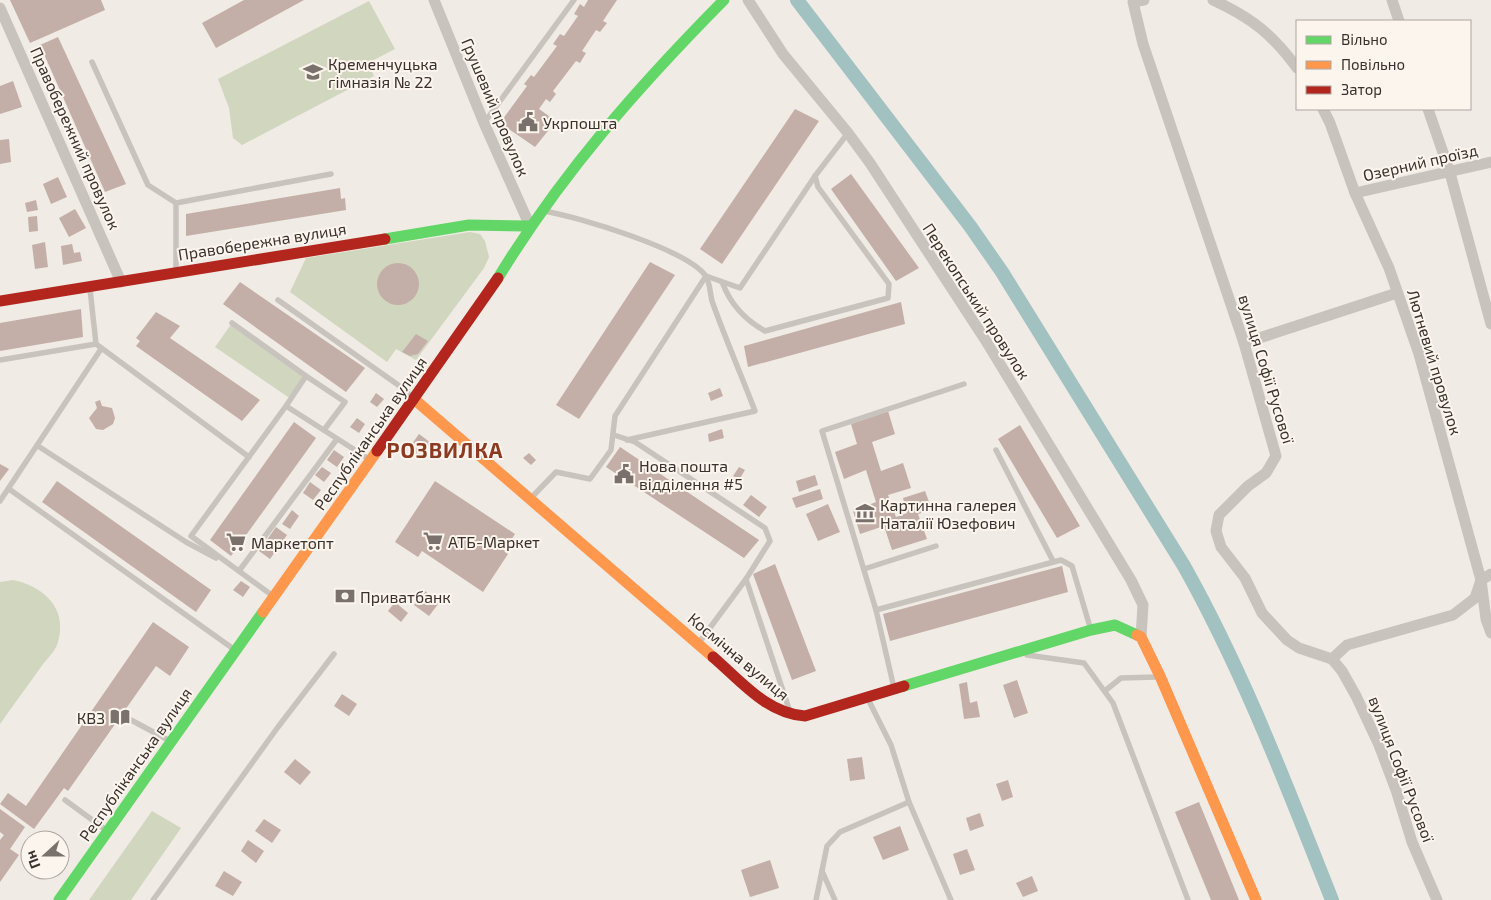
<svg xmlns="http://www.w3.org/2000/svg" width="1491" height="900" font-family="'Exo 2',sans-serif">
<style>
.green{fill:#d1d6bf}
.lines{fill:none;stroke-linecap:round;stroke-linejoin:round}
.canal{stroke:#a1c2c1;stroke-width:14}
.building{fill:#c3afa7}
.lane{stroke:#c9c3be;stroke-width:5.5}
.street{stroke:#c9c3be;stroke-width:11}
.fast{stroke:#63d668;stroke-width:11}
.slow{stroke:#ff974d;stroke-width:11}
.jam{stroke:#b3261e;stroke-width:11}
.labels{text-anchor:middle;dominant-baseline:central;stroke-width:4;stroke-linejoin:round;paint-order:stroke}
.poi-label{font-size:16px;fill:#3b302b;stroke:#fbf5ee;text-anchor:start}
.street-label{font-size:16px;fill:#3b302b;stroke:#fbf5ee}
.district-label{font-size:21px;font-weight:bold;letter-spacing:1px;fill:#8c3b22;stroke:#fbf5ee}
</style>
<rect width="100%" height="100%" fill="#f0ebe5"/>
<g class="green">
<path d="M369,1l26,48 -27,14 6,13 -132,69 -9,-7 -4,-30 -11,-29z"/>
<path d="M470,232l10,2 5,7 4,16 -5,11 -68,92 -20,-11 -9,13 -97,-70 16,-34z"/>
<path d="M232,323l74,53 -15,23 -76,-52z"/>
<path d="M13,580c30,6 55,28 45,62 -2,8 -10,16 -15,22 -14,20 -29,40 -43,60v-142z"/>
<path d="M152,811l29,17 -50,72h-42z"/>
</g>
<g class="lines">
<path class="canal" d="M797,0l173,226 32,46 182,294c60,107 103,221 148,334"/>
</g>
<g class="building">
<path d="M10,0h91l4,10 -75,33z"/>
<path d="M244,0h60l-88,48 -14,-25z"/>
<path d="M588,0h29l-14,21 4,2 -7,9 -4,-2 -14,21 4,2 -6,10 -4,-2 -23,30 3,3 -6,8 -4,-3 -7,10 17,12 -21,26 -35,-24 27,-37 -3,-2 7,-9 3,2 23,-31 -4,-2 7,-10 4,2 14,-20 -4,-2 6,-10 4,3z"/>
<path d="M58,37l68,147 -21,8 -65,-147z"/>
<path d="M13,81l9,26 -22,7v-28z"/>
<path d="M795,109l24,12 -97,143 -22,-15z"/>
<path d="M9,139l2,23 -11,2v-24z"/>
<path d="M851,174l68,94 -23,13 -65,-92z"/>
<path d="M58,177l9,20 -16,7 -8,-20z"/>
<path d="M340,188l1,11 4,-1 1,12 -160,26v-22z"/>
<path d="M36,200l2,10 -11,2 -2,-9z"/>
<path d="M75,209l11,19 -17,9 -10,-19z"/>
<path d="M37,216l1,15 -9,1 -1,-15z"/>
<path d="M45,242l3,25 -13,2 -3,-24z"/>
<path d="M72,244l2,9 6,-1 2,9 -19,4 -2,-19z"/>
<path d="M650,262l25,13 -96,144 -23,-14z"/>
<circle cx="398" cy="284" r="21"/>
<path d="M240,282l125,86 -19,24 -123,-88z"/>
<path d="M901,302l4,22 -157,43 -4,-21z"/>
<path d="M81,309l2,28 -83,14v-28z"/>
<path d="M156,312l24,14 -10,12 90,62 -18,21 -106,-75 4,-5 -4,-3z"/>
<path d="M416,334l12,7 -10,13 -8,2 -8,-4z"/>
<path d="M720,388l3,8 -12,5 -3,-8z"/>
<path d="M376,393l8,6 -7,8 -7,-5z"/>
<path d="M100,400l2,6 10,2 3,10 -2,6 -10,6 -7,-1 -7,-11 8,-10 -2,-6z"/>
<path d="M888,411l7,23 -23,8 9,29 22,-8 8,25 -23,7 8,22 11,-4 -4,-15 22,-7 7,19 -14,4 9,25 -35,11 -8,-24 -24,8 -7,-23 23,-9 -10,-32 -22,9 -9,-27 22,-8 -6,-20z"/>
<path d="M357,418l8,6 -6,9 -9,-6z"/>
<path d="M294,422l22,16 -85,118 -21,-16z"/>
<path d="M1020,425l60,101 -23,12 -59,-99z"/>
<path d="M722,429l2,9 -15,4 -1,-8z"/>
<path d="M419,434l12,9 -10,14 -12,-9z"/>
<path d="M620,447l139,93 -15,18 -138,-91z"/>
<path d="M334,450l10,7 -7,10 -10,-7z"/>
<path d="M529,453l7,7 -5,5 -8,-7z"/>
<path d="M0,464l9,5 -9,12z"/>
<path d="M322,467l9,6 -7,9 -9,-7z"/>
<path d="M739,467l6,3 -6,10 -6,-4z"/>
<path d="M815,475l3,10 -19,7 -3,-11z"/>
<path d="M57,481l154,109 -15,22 -154,-110z"/>
<path d="M435,481l80,53 -11,17 4,3 -25,38 -61,-41 -4,6 -23,-15z"/>
<path d="M310,482l11,8 -8,10 -10,-7z"/>
<path d="M820,489l3,10 -27,9 -4,-10z"/>
<path d="M751,495l16,12 -8,10 -16,-12z"/>
<path d="M828,504l12,28 -22,9 -12,-27z"/>
<path d="M292,510l7,6 -9,13 -8,-5z"/>
<path d="M276,527l11,8 -17,24 -11,-8z"/>
<path d="M775,564l41,107 -24,9 -39,-106z"/>
<path d="M1062,566l6,26 -178,49 -7,-27z"/>
<path d="M241,581l9,6 -7,10 -10,-7z"/>
<path d="M425,591l14,12 -10,13 -15,-11z"/>
<path d="M395,602l13,11 -7,9 -13,-11z"/>
<path d="M153,622l36,25 -19,29 -14,-10 -88,125 -4,-3 -30,41 -34,-25 8,-11 18,13z"/>
<path d="M1017,680l11,33 -14,5 -11,-33z"/>
<path d="M967,682l3,21 7,-2 3,16 -16,2 -5,-35z"/>
<path d="M342,694l15,10 -8,12 -15,-10z"/>
<path d="M862,757l3,22 -15,2 -3,-22z"/>
<path d="M295,759l16,13 -11,13 -16,-13z"/>
<path d="M1008,780l5,17 -11,4 -6,-17z"/>
<path d="M1199,802l40,98h-28l-36,-88z"/>
<path d="M0,809l25,18 -15,22 9,6 -19,27v-42l4,-5 -4,-3z"/>
<path d="M980,813l4,13 -14,5 -4,-13z"/>
<path d="M264,819l17,11 -9,13 -17,-12z"/>
<path d="M900,826l9,24 -26,10 -10,-23z"/>
<path d="M248,840l16,11 -8,12 -15,-12z"/>
<path d="M967,849l8,21 -15,5 -7,-21z"/>
<path d="M770,860l9,28 -29,9 -9,-27z"/>
<path d="M224,871l18,11 -9,14 -18,-10z"/>
<path d="M1032,876l6,15 -15,6 -7,-14z"/>
</g>
<g class="lines">
<g class="lane">
<path d="M92,62l56,123 28,18"/>
<path d="M484,123l90,-123"/>
<path d="M544,211c35,6 141,38 161,64 5,6 5,18 7,26 13,37 29,73 43,110l-128,29"/>
<path d="M176,270v-67l155,-29"/>
<path d="M722,282c8,21 23,38 43,49l123,-33 1,-14 -71,-97 -3,-11"/>
<path d="M90,289l6,55 153,113"/>
<path d="M278,300l123,87 13,12"/>
<path d="M232,323l74,53 -20,30 83,53"/>
<path d="M0,360l96,-16"/>
<path d="M306,376l39,26 -21,28"/>
<path d="M614,435l21,7 130,86 5,13 -24,38 44,133"/>
<path d="M38,446l148,96 30,16"/>
<path d="M996,450l57,111"/>
<path d="M9,489l226,161"/>
<path d="M532,497l24,-25 34,7 21,-29 4,-34 91,-140 34,12 75,-112 33,-43"/>
<path d="M0,501l101,-152"/>
<path d="M864,569l72,-23"/>
<path d="M239,571l98,-132"/>
<path d="M273,596l-82,-60 95,-130"/>
<path d="M876,610l-54,-179 142,-47"/>
<path d="M698,644l48,-65"/>
<path d="M1027,655l57,8 29,40 75,197"/>
<path d="M894,688l-18,-78 185,-50 11,6 18,61"/>
<path d="M1106,690l15,-12 36,-1"/>
<path d="M868,699l23,46 18,57 42,98"/>
<path d="M131,720l39,21"/>
<path d="M65,800l41,30"/>
<path d="M822,871l13,29"/>
<path d="M153,900l125,-173 56,-73"/>
<path d="M816,900l11,-54 13,-14 69,-30"/>
</g>
<g class="street">
<path d="M434,0l50,123 46,103"/>
<path d="M748,0l35,54 65,79 22,30 116,178 145,239 12,25 -2,32"/>
<path d="M1144,0l-11,2 10,42 101,299 32,113 -10,17 -18,13 -29,29 -3,16 5,16 24,31 17,35 25,27 12,8 33,11 10,12 14,25 23,49 17,45 16,52 25,58"/>
<path d="M1213,0c39,18 59,34 84,68"/>
<path d="M1392,0l7,21"/>
<path d="M0,8l121,274"/>
<path d="M1323,109l7,14 25,70 34,75 30,86 62,226 5,39 5,14"/>
<path d="M1428,109l22,64 41,151"/>
<path d="M1355,193l136,-31"/>
<path d="M1244,343l153,-50"/>
<path d="M1332,659l15,-14 106,-30 22,-17 6,-18 10,-6"/>
</g>
<g class="fast">
<path d="M385,239l84,-14 61,1"/>
<path d="M498,278c64,-105 140,-191 226,-278"/>
<path d="M904,686l187,-56 24,-5 22,10"/>
<path d="M59,900l204,-288"/>
</g>
<g class="slow">
<path d="M414,399l299,258"/>
<path d="M263,612l114,-161"/>
<path d="M1137,635l4,2 19,39 96,224"/>
</g>
<g class="jam">
<path d="M0,301l385,-62"/>
<path d="M377,451l121,-173"/>
<path d="M713,657c27,23 54,57 92,59l99,-30"/>
</g>
</g>
<defs>
<symbol id="school-bare" viewBox="-9 -9 18 18"><path d="M0-5L7-2L0 1L-7-2ZM-4 1L0 2.5L4 1V4Q0 6-4 4Z" fill="#7a716c" stroke="#fbf5ee" stroke-width="2.5" paint-order="stroke"/></symbol>
<symbol id="civic-bare" viewBox="-9 -9 18 18"><path d="M-.6-6.5H3V-4.5H.6V-3L4-1V1h2V6H-6V1h2V-1L-.6-3ZM-1.2 2.5V6h2.4V2.5Z" fill="#7a716c" stroke="#fbf5ee" stroke-width="2.5" paint-order="stroke"/></symbol>
<symbol id="museum-bare" viewBox="-9 -9 18 18"><path d="M0-6L6-3V-2H-6V-3ZM-5-1h2V3h-2ZM-1-1h2V3h-2ZM3-1h2V3H3ZM-6 4H6V6H-6Z" fill="#7a716c" stroke="#fbf5ee" stroke-width="2.5" paint-order="stroke"/></symbol>
<symbol id="supermarket-bare" viewBox="-9 -9 18 18"><path d="M-6-5.5h2.5l.6 2H6L4.5 2H-2.5L-4.4-4H-6ZM-1.5 3.2a1.3 1.3 0 1 0 .1 0ZM3 3.2a1.3 1.3 0 1 0 .1 0Z" fill="#7a716c" stroke="#fbf5ee" stroke-width="2.5" paint-order="stroke"/></symbol>
<symbol id="bank-bare" viewBox="-9 -9 18 18"><path d="M-6-4H6V4H-6ZM0-2.3a2.3 2.3 0 1 0 0 4.6a2.3 2.3 0 1 0 0-4.6Z" fill="#7a716c" stroke="#fbf5ee" stroke-width="2.5" paint-order="stroke"/></symbol>
<symbol id="library-bare" viewBox="-9 -9 18 18"><path d="M-6-4Q-3-5.5-.7-3.5V5Q-3 3-6 4ZM6-4Q3-5.5 .7-3.5V5Q3 3 6 4Z" fill="#7a716c" stroke="#fbf5ee" stroke-width="2.5" paint-order="stroke"/></symbol>
</defs>
<g fill-rule="evenodd">
<use href="#school-bare" x="299" y="58" width="28" height="28"/>
<use href="#civic-bare" x="514" y="108" width="28" height="28"/>
<use href="#civic-bare" x="610" y="460" width="28" height="28"/>
<use href="#museum-bare" x="851" y="499" width="28" height="28"/>
<use href="#supermarket-bare" x="419" y="527" width="28" height="28"/>
<use href="#supermarket-bare" x="222" y="528" width="28" height="28"/>
<use href="#bank-bare" x="331" y="582" width="28" height="28"/>
<use href="#library-bare" x="106" y="703" width="28" height="28"/>
</g>
<g class="labels">
<g class="poi-label">
<text x="328" y="63">Кременчуцька<tspan x="328" dy="18">гімназія № 22</tspan></text>
<text x="543" y="122">Укрпошта</text>
<text x="639" y="465">Нова пошта<tspan x="639" dy="18">відділення #5</tspan></text>
<text x="880" y="504">Картинна галерея<tspan x="880" dy="18">Наталії Юзефович</tspan></text>
<text x="448" y="541">АТБ-Маркет</text>
<text x="251" y="542">Маркетопт</text>
<text x="360" y="596">Приватбанк</text>
<text x="105" y="717" text-anchor="end">КВЗ</text>
</g>
<g class="street-label">
<text transform="translate(496 107) rotate(67)">Грушевий провулок</text>
<text transform="translate(76 138) rotate(66)">Правобережний провулок</text>
<text transform="translate(1420 162) rotate(-13)">Озерний проїзд</text>
<text transform="translate(262 241) rotate(-9)">Правобережна вулиця</text>
<text transform="translate(977 301) rotate(57)">Перекопський провулок</text>
<text transform="translate(1435 362) rotate(73)">Лютневий провулок</text>
<text transform="translate(1267 369) rotate(73)">вулиця Софії Русової</text>
<text transform="translate(370 433) rotate(-55)">Республіканська вулиця</text>
<text transform="translate(739 656) rotate(40)">Космічна вулиця</text>
<text transform="translate(135 764) rotate(-55)">Республіканська вулиця</text>
<text transform="translate(1402 769) rotate(69)">вулиця Софії Русової</text>
</g>
<g class="district-label">
<text x="445" y="449">РОЗВИЛКА</text>
</g>
</g>
<rect x="1296" y="20" width="175" height="90" fill="#fbf5ee" stroke="#aea6a0"/>
<rect x="1306" y="36" width="25" height="8" fill="#63d668" stroke="#aea6a0"/>
<text x="1341" y="45" font-size="15" fill="#3b302b">Вільно</text>
<rect x="1306" y="61" width="25" height="8" fill="#ff974d" stroke="#aea6a0"/>
<text x="1341" y="70" font-size="15" fill="#3b302b">Повільно</text>
<rect x="1306" y="86" width="25" height="8" fill="#b3261e" stroke="#aea6a0"/>
<text x="1341" y="95" font-size="15" fill="#3b302b">Затор</text>
<g transform="translate(45 855) rotate(249)"><circle r="24" fill="#fbf5ee" stroke="#aea6a0"/>
<path d="M0-4L9 19L0 12L-9 19Z" fill="#7a716c"/>
<text y="-8" font-size="14" font-weight="bold" text-anchor="middle" fill="#3b302b">Пн</text>
</g>
</svg>
